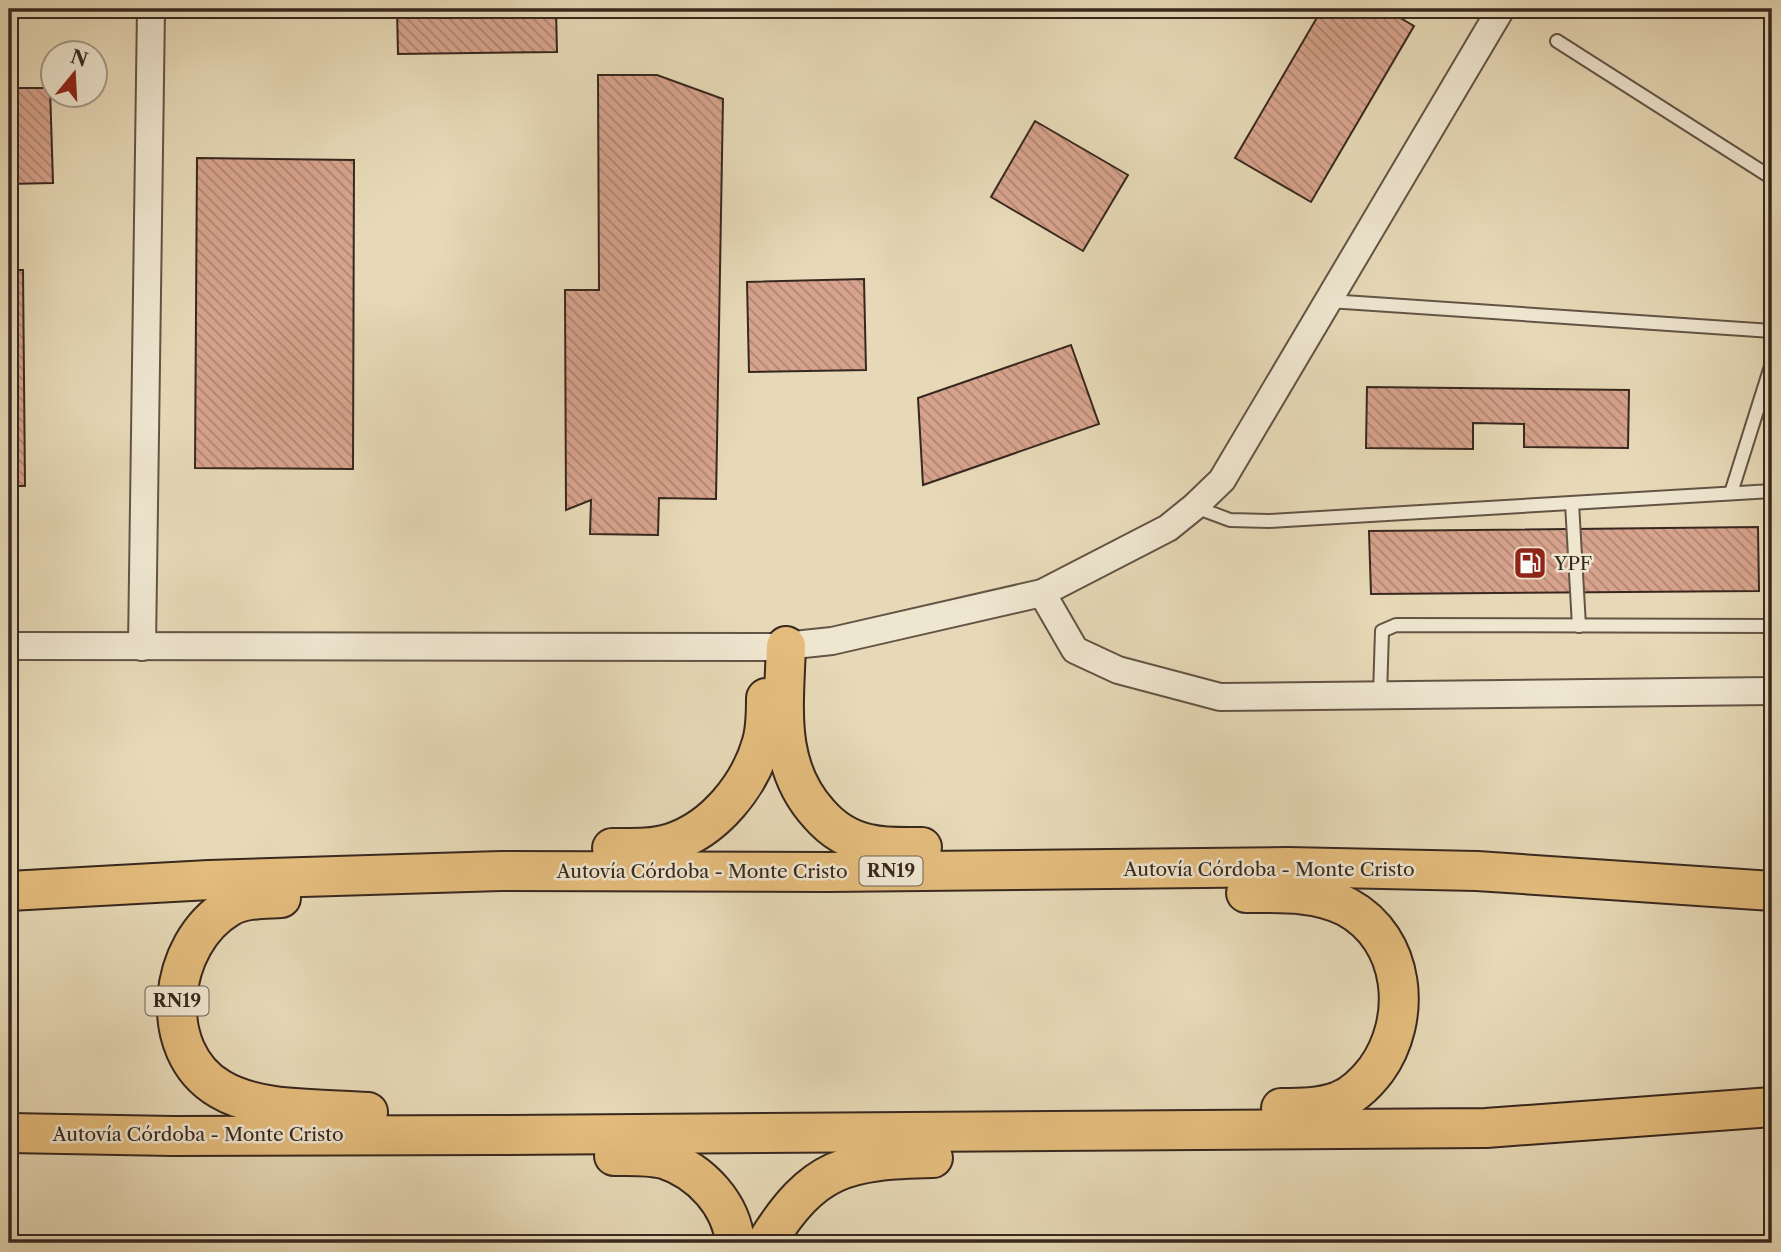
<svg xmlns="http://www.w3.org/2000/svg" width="1781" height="1252" font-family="'Libre Caslon Text',serif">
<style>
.building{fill:url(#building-back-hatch);stroke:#37281f;stroke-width:2}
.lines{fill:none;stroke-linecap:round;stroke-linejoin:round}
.lane-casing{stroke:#635445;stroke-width:16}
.street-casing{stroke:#635445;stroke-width:30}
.highway-casing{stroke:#37281f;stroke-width:42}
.lane{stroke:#efe6d0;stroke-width:12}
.street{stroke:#efe6d0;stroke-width:26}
.highway{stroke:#e4bc7c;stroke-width:38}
.labels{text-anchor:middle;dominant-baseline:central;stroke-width:5;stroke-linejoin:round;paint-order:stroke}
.shield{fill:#efe6d0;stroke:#6e6154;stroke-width:2}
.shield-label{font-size:18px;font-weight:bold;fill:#37281f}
.poi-label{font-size:19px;fill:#37281f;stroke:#efe6d0;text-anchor:start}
.street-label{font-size:19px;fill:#37281f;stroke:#efe6d0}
</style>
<defs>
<pattern id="building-back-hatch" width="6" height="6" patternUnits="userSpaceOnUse" patternTransform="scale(1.75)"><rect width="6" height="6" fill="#d8a38d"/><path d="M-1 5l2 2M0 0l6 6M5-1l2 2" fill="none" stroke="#b08573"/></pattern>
</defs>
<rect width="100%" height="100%" fill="#e7d9b7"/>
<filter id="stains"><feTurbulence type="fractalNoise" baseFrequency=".00286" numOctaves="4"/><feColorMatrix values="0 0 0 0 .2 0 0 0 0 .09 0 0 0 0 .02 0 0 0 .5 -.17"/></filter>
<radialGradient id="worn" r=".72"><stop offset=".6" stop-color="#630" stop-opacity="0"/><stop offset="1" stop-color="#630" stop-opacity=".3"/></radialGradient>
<g class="building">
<path d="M397,9h159l1,43 -159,2z"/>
<path d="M1322,9h63l29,17 -103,176 -76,-44z"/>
<path d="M598,75h59l66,24 -7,400 -57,-1 -1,37 -68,-1 1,-34 -25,10 -1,-220h34z"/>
<path d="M9,88h41l3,95 -44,1z"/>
<path d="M1035,121l93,54 -45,76 -92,-54z"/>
<path d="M197,158l157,2 -1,309 -158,-1z"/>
<path d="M9,270h14l2,216h-16z"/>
<path d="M864,279l2,91 -117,2 -2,-90z"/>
<path d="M1071,345l28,79 -176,61 -5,-87z"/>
<path d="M1367,387l262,3 -1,58 -104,-1v-23l-51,-1v26l-107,-1z"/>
<path d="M1758,527l1,64 -388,3 -2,-63z"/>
</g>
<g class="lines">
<defs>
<g id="lane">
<path d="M1557,41l215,137"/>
<path d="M1329,301l443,30"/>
<path d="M1731,493l41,-130"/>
<path d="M1572,503l7,123"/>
<path d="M1195,507l35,13 39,1 503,-30"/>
<path d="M1380,695l2,-64 14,-6 376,1"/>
</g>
<g id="street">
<path d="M1042,593l33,57 43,20 102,27 552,-6"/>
<path d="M9,646l766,1 57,-6 210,-48 126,-65 26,-21 28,-27 279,-471"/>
<path d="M142,647l9,-638"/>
</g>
<g id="highway">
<path d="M786,646c-2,61 -11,120 33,168 13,15 30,26 50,30 17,4 36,3 53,3"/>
<path d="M612,848c20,0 40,1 59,-5 44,-14 79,-58 91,-101 4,-14 4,-29 4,-44"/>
<path d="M9,891l200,-11 292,-9 327,1 460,-5 189,4 295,20"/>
<path d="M1246,893c32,0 71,-2 101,14 59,32 66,112 29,163 -10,13 -22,25 -37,31 -19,7 -39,7 -58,7"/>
<path d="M281,898c-17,1 -37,0 -52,9 -61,36 -74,144 -9,182 40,24 103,19 148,23"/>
<path d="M9,1133l164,3 320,-1 993,-7 286,-21"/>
<path d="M614,1156c17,0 34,-1 50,3 37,12 68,46 71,84"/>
<path d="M766,1243c48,-77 80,-83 167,-85"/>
</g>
</defs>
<use href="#lane" class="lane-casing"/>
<use href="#street" class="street-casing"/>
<use href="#highway" class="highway-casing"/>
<use href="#lane" class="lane"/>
<use href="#street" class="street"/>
<use href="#highway" class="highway"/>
</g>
<defs>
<symbol id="fuel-square" viewBox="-11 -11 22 22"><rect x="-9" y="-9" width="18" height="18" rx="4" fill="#8f2418" stroke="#efe6d0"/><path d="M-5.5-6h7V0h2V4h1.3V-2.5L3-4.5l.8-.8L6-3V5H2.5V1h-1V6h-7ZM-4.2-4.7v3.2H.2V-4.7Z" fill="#fff"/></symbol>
</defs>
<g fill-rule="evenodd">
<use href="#fuel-square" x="1511" y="544" width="38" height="38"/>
</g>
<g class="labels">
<g class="shield">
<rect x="859.5" y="856.5" width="63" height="29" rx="5"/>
<rect x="145.5" y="986.5" width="63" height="29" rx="5"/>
</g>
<g class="shield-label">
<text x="891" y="871">RN19</text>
<text x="177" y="1001">RN19</text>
</g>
<g class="poi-label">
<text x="1554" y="563">YPF</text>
</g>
<g class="street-label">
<text x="1269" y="869">Autovía Córdoba - Monte Cristo</text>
<text x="702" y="871">Autovía Córdoba - Monte Cristo</text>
<text x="198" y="1134">Autovía Córdoba - Monte Cristo</text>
</g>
</g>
<rect width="1781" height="1252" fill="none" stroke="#e7d9b7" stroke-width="35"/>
<rect x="10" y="10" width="1760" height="1231" fill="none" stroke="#37281f" stroke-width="3.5"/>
<rect x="18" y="18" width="1746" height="1217" fill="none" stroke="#37281f" stroke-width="2"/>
<g transform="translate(74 74) rotate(18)"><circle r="33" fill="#efe6d0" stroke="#a59a89" stroke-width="2"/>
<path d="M0-5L12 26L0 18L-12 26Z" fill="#8f2418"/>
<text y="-10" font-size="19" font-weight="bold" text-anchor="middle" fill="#37281f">N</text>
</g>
<rect width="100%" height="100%" filter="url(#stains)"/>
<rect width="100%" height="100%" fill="url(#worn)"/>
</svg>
